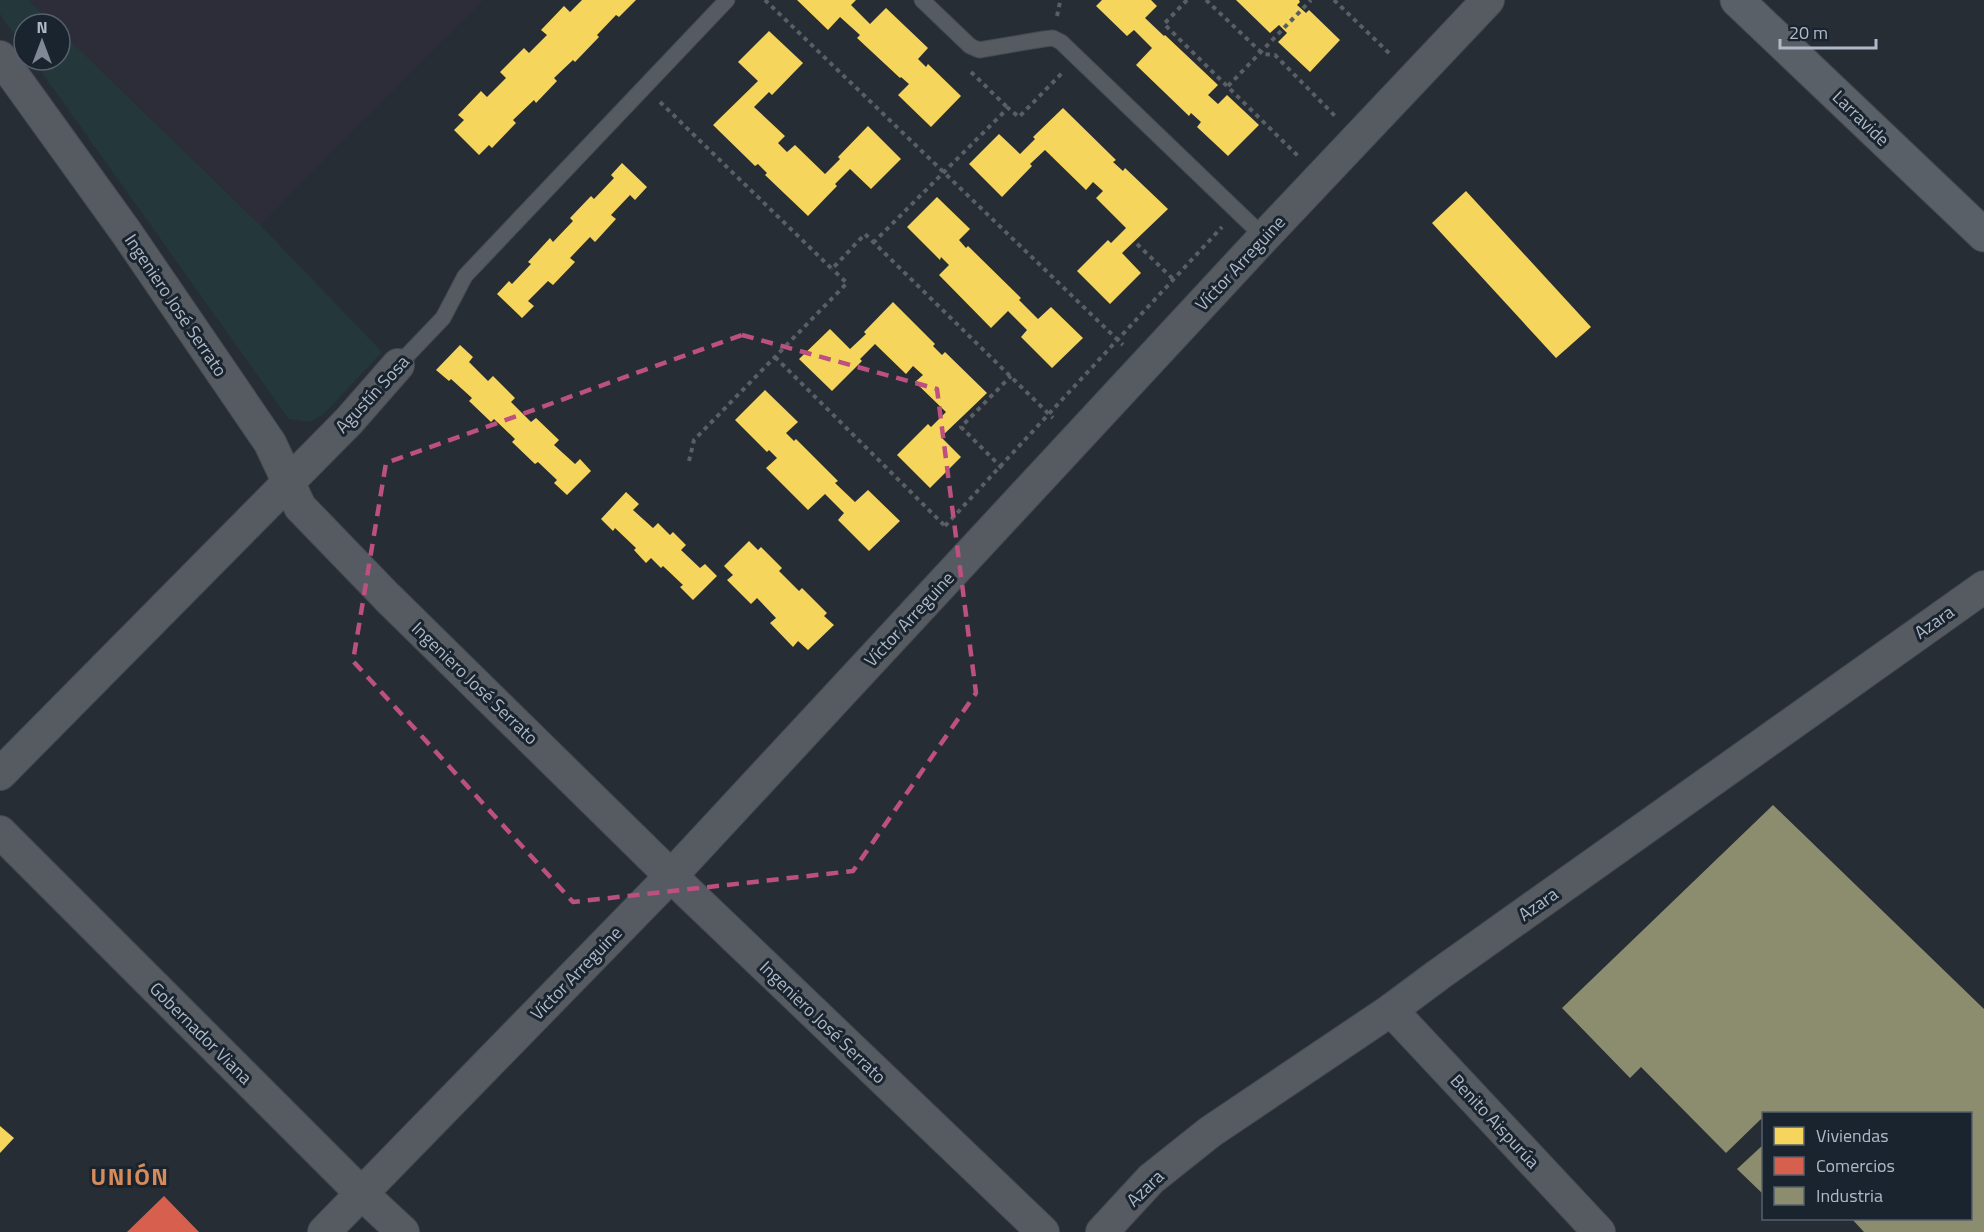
<svg xmlns="http://www.w3.org/2000/svg" width="1984" height="1232" font-family="'Titillium Web',sans-serif">
<style>
.medical{fill:#2d2d3a}
.green{fill:#24373a}
.homes{fill:#f6d55c}
.shops{fill:#d6604d}
.industry{fill:#8c8c6e}
.lines{fill:none;stroke-linecap:round;stroke-linejoin:round}
.lane-casing{stroke:#44494f;stroke-width:17}
.street-casing{stroke:#44494f;stroke-width:34}
.secondary-casing{stroke:#44494f;stroke-width:35}
.path{stroke:#595f65;stroke-width:4;stroke-dasharray:4.5 4.5;stroke-linecap:butt}
.lane{stroke:#565b62;stroke-width:15}
.street{stroke:#565b62;stroke-width:32}
.secondary{stroke:#5a6067;stroke-width:33}
.marked{fill:none;stroke:#bb5081;stroke-width:4.5;stroke-dasharray:12 8;stroke-linejoin:round}
.labels{text-anchor:middle;dominant-baseline:central;stroke-width:6;stroke-linejoin:round;paint-order:stroke}
.street-label{font-size:18px;fill:#afb9c7;stroke:#1a242f}
.district-label{font-size:24px;font-weight:bold;letter-spacing:1.5px;fill:#d68b5b;stroke:#1a242f}
</style>
<rect width="100%" height="100%" fill="#272d34"/>
<path class="medical" d="M28,0h456l-224,225 -200,-194v-7h-7z"/>
<g class="green">
<path d="M0,0h28l25,24h-29v24l-24,-34z"/>
<path d="M60,31l200,194 122,127 -58,62 -14,8 -21,-3 -256,-359h27z"/>
</g>
<g class="homes">
<path d="M582,0h54l-17,17 -3,-2 -19,20 2,2 -24,25 -2,-2 -19,18 3,3 -21,22 -2,-3 -21,20 3,3 -24,25 -3,-3 -10,10 -25,-25 10,-10 -6,-5 23,-24 6,6 19,-19 -6,-6 24,-24 5,5 18,-18 -6,-5 23,-24 6,6z"/>
<path d="M797,0h59l-5,5 19,19 16,-16 42,40 -10,11 8,8 2,-3 33,32 -30,31 -33,-32 11,-11 -8,-7 -1,1 -43,-40 3,-3 -20,-18 -12,13z"/>
<path d="M1102,0h49l6,6 -12,12 19,18 1,-1 53,50 -10,10 10,9 9,-9 32,30 -31,31 -31,-29 4,-5 -10,-9 -2,3 -53,-51 16,-17 -18,-18 -7,6 -31,-30z"/>
<path d="M1236,0h63l1,2 -3,3 9,8 3,-3 31,30 -30,32 -32,-30 9,-9 -8,-8 -9,8z"/>
<path d="M769,31l34,32 -31,32 -3,-3 -15,15 31,29 -7,7 9,9 8,-7 30,29 15,-15 -2,-2 30,-31 33,33 -30,30 -21,-20 -15,15 2,2 -29,30 -43,-41 2,-2 -9,-9 -3,2 -42,-41 45,-44 -20,-19z"/>
<path d="M1063,108l53,52 -3,2 10,9 2,-3 43,41 -46,44 19,20 -31,31 -33,-33 31,-31 3,3 15,-15 -30,-30 7,-7 -10,-9 -7,8 -41,-40 -15,14 2,2 -30,31 -33,-33 30,-30 21,20 15,-15 -2,-2z"/>
<path d="M622,163l25,24 -12,13 -5,-5 -19,20 5,4 -21,23 -5,-5 -20,21 5,4 -22,23 -5,-4 -20,20 6,5 -12,12 -25,-24 12,-13 3,3 19,-20 -3,-2 22,-24 3,4 20,-21 -3,-3 21,-22 3,3 20,-21 -3,-3z"/>
<path d="M1466,191l125,136 -35,31 -124,-135z"/>
<path d="M937,197l33,32 -11,11 7,8 2,-2 53,52 -2,2 19,19 13,-12 32,31 -31,30 -31,-31 6,-7 -19,-19 -17,17 -52,-53 10,-10 -8,-8 -1,3 -33,-33z"/>
<path d="M893,302l42,42 -2,2 9,9 3,-3 42,41 -46,44 20,20 -31,31 -33,-33 31,-31 3,3 15,-15 -31,-30 8,-7 -10,-9 -7,8 -31,-30 -15,15 2,2 -30,30 -33,-32 31,-30 20,20 16,-15 -2,-2z"/>
<path d="M460,345l13,12 -4,5 19,19 5,-5 22,22 -4,4 20,20 5,-4 23,22 -5,5 21,19 5,-5 11,12 -24,24 -13,-12 3,-3 -19,-18 -3,2 -23,-22 3,-3 -21,-20 -3,3 -22,-21 3,-3 -21,-19 -2,2 -13,-11z"/>
<path d="M765,390l33,32 -12,11 8,8 2,-2 42,42 -3,2 20,19 13,-12 32,31 -31,30 -31,-31 6,-7 -19,-19 -17,16 -42,-42 11,-10 -8,-8 -2,2 -32,-32z"/>
<path d="M626,492l13,12 -6,6 20,18 5,-5 12,12 3,-3 13,13 -5,5 19,18 5,-4 12,12 -24,24 -13,-13 3,-2 -20,-19 -2,2 -10,-10 -5,5 -12,-13 2,-2 -21,-20 -2,3 -12,-12z"/>
<path d="M749,541l9,9 3,-3 21,21 -3,3 20,20 3,-3 25,25 -3,3 10,9 -26,25 -10,-9 -5,6 -23,-24 6,-5 -19,-20 -6,6 -24,-24 6,-5 -9,-9z"/>
<path d="M0,1126l14,12 -14,15z"/>
</g>
<path class="shops" d="M164,1196l35,36h-72z"/>
<g class="industry">
<path d="M1773,805l211,204v223h-120l-13,-14h119v-104h-206v8l-3,-3 -35,34 -85,-86 -11,11 -68,-70z"/>
<path d="M1764,1144v51l-27,-26z"/>
</g>
<g class="lines">
<defs>
<g id="lane">
<path d="M922,0l48,46 9,4 65,-11 9,-1 8,4 203,195"/>
<path d="M398,365l45,-47 22,-42 262,-276"/>
</g>
<g id="street">
<path d="M0,57l126,175 144,211 30,64 87,90 284,279 372,356"/>
<path d="M0,774l349,-353 49,-56"/>
<path d="M0,832l361,361 42,39"/>
<path d="M1391,1010l208,222"/>
<path d="M324,1232l347,-356 593,-639 224,-237"/>
<path d="M1102,1232l49,-53 59,-47 181,-122 47,-35 546,-388"/>
</g>
<path id="secondary" d="M1737,0l247,235"/>
</defs>
<use href="#lane" class="lane-casing"/>
<use href="#street" class="street-casing"/>
<use href="#secondary" class="secondary-casing"/>
<g class="path">
<path d="M765,0l358,345"/>
<path d="M1187,0l-23,24 134,132"/>
<path d="M1206,0l57,54 12,1 60,61"/>
<path d="M1334,0l58,56"/>
<path d="M1057,16l3,-14 2,-2"/>
<path d="M971,72l37,36"/>
<path d="M1228,86l83,-86"/>
<path d="M660,102l172,167 33,-35 188,184"/>
<path d="M873,243l135,-135 11,9 43,-44"/>
<path d="M1137,244l37,36"/>
<path d="M775,357l172,171"/>
<path d="M689,461l5,-21 153,-157 -15,-14"/>
<path d="M1002,468l-41,-41 50,-51"/>
<path d="M945,526l277,-299"/>
</g>
<use href="#lane" class="lane"/>
<use href="#street" class="street"/>
<use href="#secondary" class="secondary"/>
</g>
<path class="marked" d="M742,335l195,54 39,304 -123,178 -280,31 -220,-241 33,-198z"/>
<g class="labels">
<g class="street-label">
<text transform="translate(1861 118) rotate(44)">Larravide</text>
<text transform="translate(1240 263) rotate(-47)">Víctor Arreguine</text>
<text transform="translate(176 305) rotate(56)">Ingeniero José Serrato</text>
<text transform="translate(372 394) rotate(-47)">Agustín Sosa</text>
<text transform="translate(909 619) rotate(-47)">Víctor Arreguine</text>
<text transform="translate(1934 622) rotate(-35)">Azara</text>
<text transform="translate(475 683) rotate(44)">Ingeniero José Serrato</text>
<text transform="translate(1538 904) rotate(-35)">Azara</text>
<text transform="translate(576 973) rotate(-46)">Víctor Arreguine</text>
<text transform="translate(823 1022) rotate(44)">Ingeniero José Serrato</text>
<text transform="translate(201 1033) rotate(45)">Gobernador Viana</text>
<text transform="translate(1495 1121) rotate(47)">Benito Aispurúa</text>
<text transform="translate(1145 1188) rotate(-44)">Azara</text>
</g>
<g class="district-label">
<text x="130" y="1176">UNIÓN</text>
</g>
</g>
<rect x="1762" y="1112" width="210" height="108" fill="#1a242f" stroke="#56606c" stroke-width="1.5"/>
<rect x="1774" y="1127" width="30" height="18" fill="#f6d55c" stroke="#56606c" stroke-width="1.5"/>
<text x="1816" y="1142" font-size="18" fill="#afb9c7">Viviendas</text>
<rect x="1774" y="1157" width="30" height="18" fill="#d6604d" stroke="#56606c" stroke-width="1.5"/>
<text x="1816" y="1172" font-size="18" fill="#afb9c7">Comercios</text>
<rect x="1774" y="1187" width="30" height="18" fill="#8c8c6e" stroke="#56606c" stroke-width="1.5"/>
<text x="1816" y="1202" font-size="18" fill="#afb9c7">Industria</text>
<g transform="translate(42 42)"><circle r="28" fill="#1a242f" stroke="#56606c" stroke-width="1.5"/>
<path d="M0-4.5L10 22L0 15L-10 22Z" fill="#7f8894"/>
<text y="-9" font-size="16" font-weight="bold" text-anchor="middle" fill="#afb9c7">N</text>
</g>
<path d="M1780 39v9h96v-9" fill="none" stroke="#afb9c7" stroke-width="3"/>
<text x="1789" y="39" font-size="18" fill="#afb9c7" stroke="#1a242f" stroke-width="4.5" paint-order="stroke">20 m</text>
</svg>
